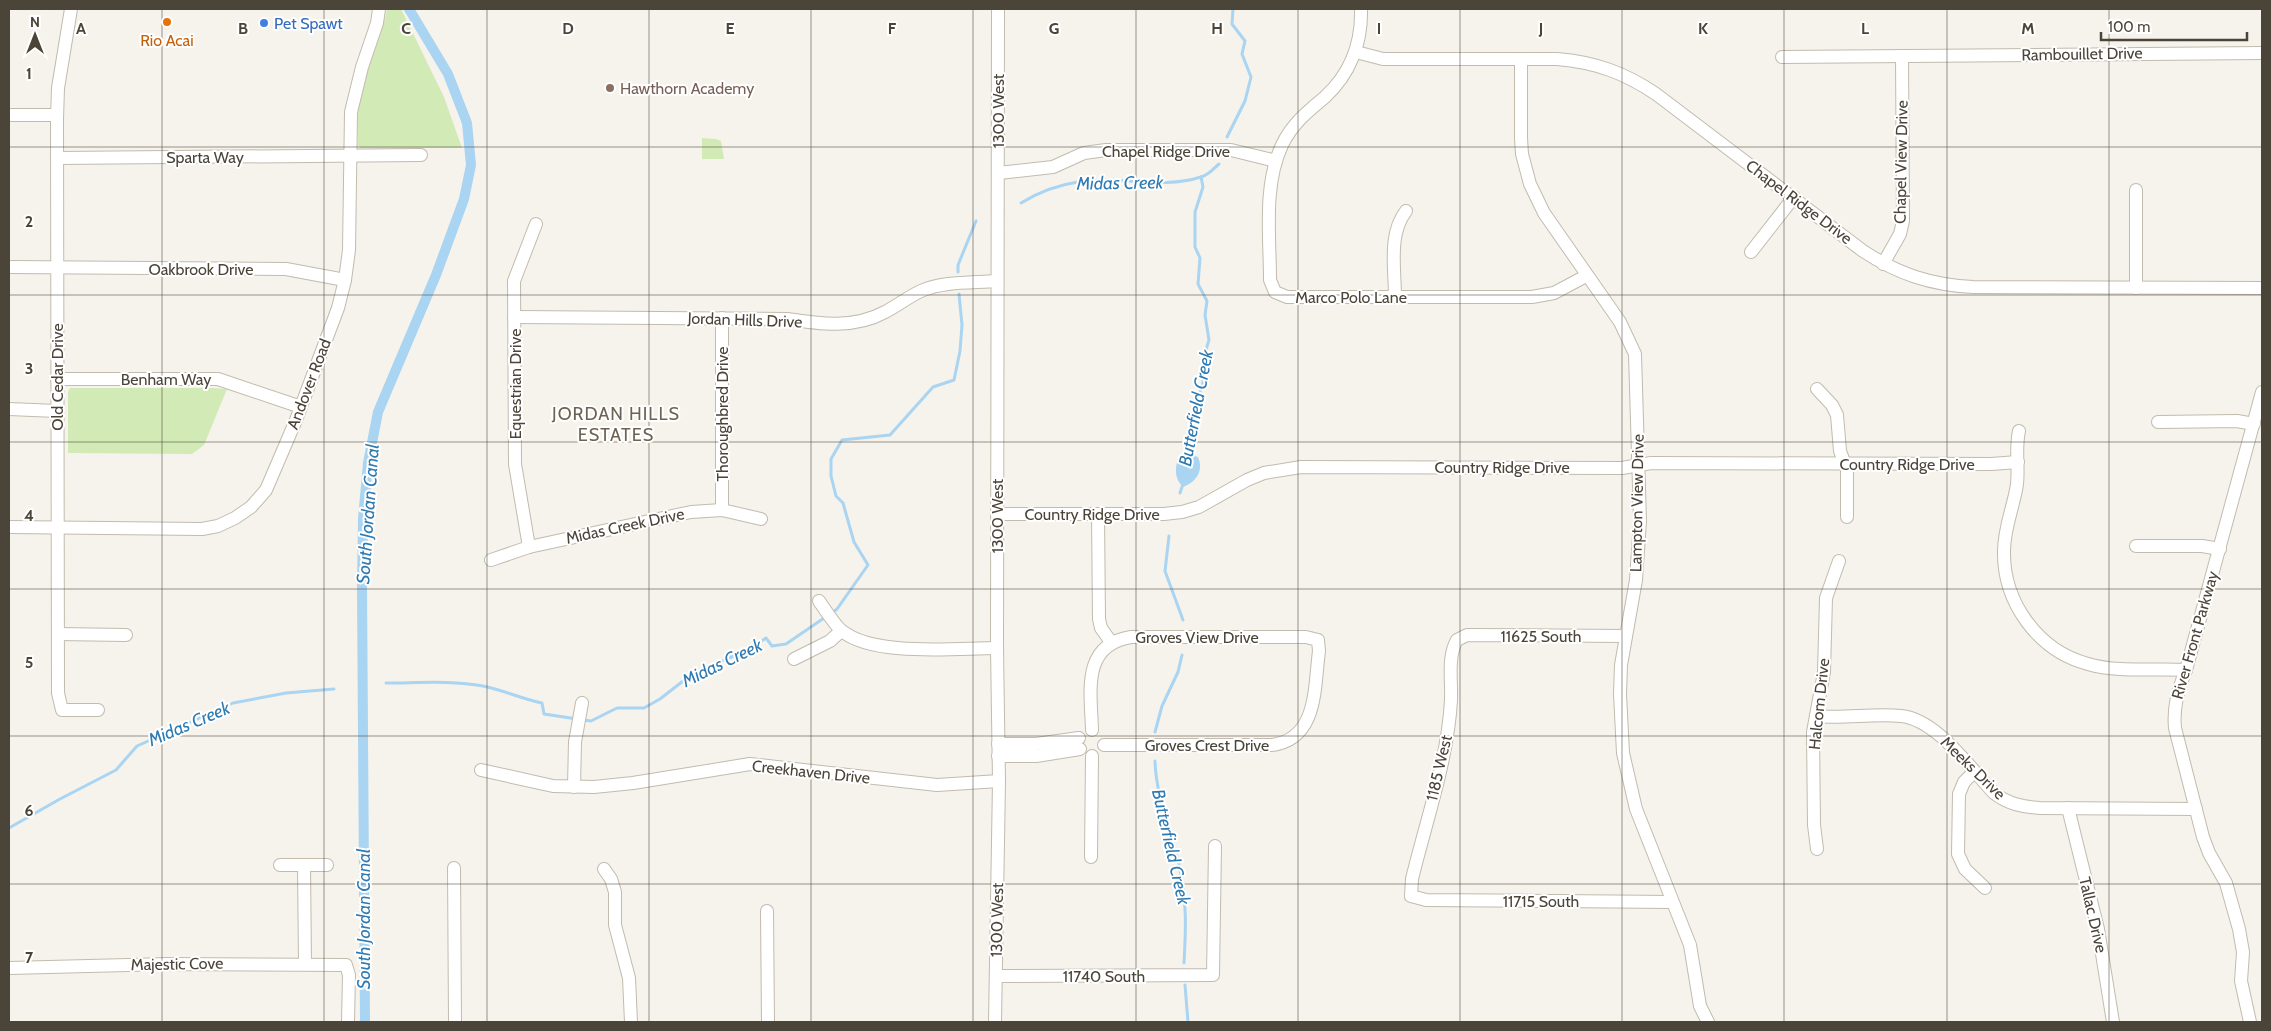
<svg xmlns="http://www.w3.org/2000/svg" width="2271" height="1031" font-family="Cabin,sans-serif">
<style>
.green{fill:#d2eab5}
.water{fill:#a9d4f2}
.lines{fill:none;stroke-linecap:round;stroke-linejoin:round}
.stream{stroke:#a9d4f2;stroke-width:3}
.canal{stroke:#a9d4f2;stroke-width:10}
.minor-casing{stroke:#c2bbae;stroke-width:14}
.minor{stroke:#fff;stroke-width:12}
.grid{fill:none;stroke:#4b4439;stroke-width:1;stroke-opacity:0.55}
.food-dot{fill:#e8710a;stroke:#fff;stroke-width:2}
.shop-dot{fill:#3f7fe0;stroke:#fff;stroke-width:2}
.education-dot{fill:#8d6e63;stroke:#fff;stroke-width:2}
.labels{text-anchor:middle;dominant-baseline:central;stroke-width:4;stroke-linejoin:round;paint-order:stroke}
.shop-label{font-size:16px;fill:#366cbe;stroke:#fff;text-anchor:start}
.food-label{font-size:16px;fill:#c56008;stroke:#fff}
.street-label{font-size:16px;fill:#4b4439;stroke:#fff}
.education-label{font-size:16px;fill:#785e54;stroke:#fff;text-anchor:start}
.water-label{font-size:18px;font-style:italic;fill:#2e7ab2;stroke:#fff}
.neighbourhood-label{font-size:18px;letter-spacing:1px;fill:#6e6250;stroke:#fff}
.grid-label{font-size:16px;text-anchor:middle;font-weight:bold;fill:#4b4439;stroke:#fff;stroke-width:4;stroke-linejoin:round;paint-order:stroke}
</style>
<rect width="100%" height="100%" fill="#f6f3ec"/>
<g class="green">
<path d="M387,9h14l43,88 18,51h-101l-3,-2c0,-18 -1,-37 3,-55 7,-28 21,-53 26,-82z"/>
<path d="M702,138l14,1 5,2 3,18h-22z"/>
<path d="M70,388h142l15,1 -23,56 -12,9 -124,-1v-61z"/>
</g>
<path class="water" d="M1186,453l12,4c6,14 -2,25 -15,30 -9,-9 -8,-18 -5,-29z"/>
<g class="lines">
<g class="stream">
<path d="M1227,137l18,-36 6,-24 -9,-23 3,-13 -13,-17 1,-15"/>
<path d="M1021,203c18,-11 36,-18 57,-21 40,-7 83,8 123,-5 8,-2 12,-8 18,-13"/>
<path d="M958,272v-7l18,-44"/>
<path d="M1186,456l6,-23 4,-30 7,-20 1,-27 5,-16 -4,-25 2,-14 -9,-17 2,-26 -5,-11v-35l8,-25 -2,-10"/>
<path d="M1180,493l3,-9"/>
<path d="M1169,536l-4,35 18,49"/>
<path d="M832,613l5,-4 31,-44 -14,-23 -11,-39 -7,-7 -5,-20v-17l11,-19 48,-5 43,-48 21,-7 6,-29 2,-26 -3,-31"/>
<path d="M386,683c31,0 65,-3 97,3 20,4 39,13 59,17l2,11 33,5"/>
<path d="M583,720l8,1 26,-13h27l16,-9 32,-25 58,-25 16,-11 6,8 14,-2 41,-28"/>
<path d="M1155,732l7,-26 16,-34 4,-17"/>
<path d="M1155,761c1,36 16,69 24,104 8,36 7,62 5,98"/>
<path d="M9,828l51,-29 56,-29 21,-24 96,-43 53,-10 48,-4"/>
<path d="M1185,985l3,37"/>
</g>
<path class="canal" d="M365,1022l-3,-434 1,-69 5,-56 10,-51 58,-137 28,-76 7,-34 -4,-42 -19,-49 -39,-65"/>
<defs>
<g id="minor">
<path d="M71,9l-13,79 -1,31 1,574 4,17h36"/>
<path d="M1361,9c1,34 -11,65 -36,88 -17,14 -33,27 -43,48 -19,41 -12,91 -12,135l5,12 12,5h245l22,-4 32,-17"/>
<path d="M1356,52l27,7h174c38,3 68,14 99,35l207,157c35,23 68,34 110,36l289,1"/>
<path d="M1782,57l480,-4"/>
<path d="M1521,59v79l1,16 8,30 14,29 76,109 15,32 5,167 -4,59 -15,85 -1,29 3,59 13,56 54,136 10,61 8,16"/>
<path d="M9,115h48"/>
<path d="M58,158l363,-3"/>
<path d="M999,173l54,-6 31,-14 22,-3h125l45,11"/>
<path d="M2136,190v98"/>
<path d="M1751,252l43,-55"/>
<path d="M1883,264l17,-30 3,-13 -1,-165"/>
<path d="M9,267l277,2 59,11"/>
<path d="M1395,297c0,-28 -7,-63 11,-86"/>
<path d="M514,317l273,2c33,5 67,10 98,-7 12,-6 23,-15 36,-21 22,-10 52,-8 76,-10"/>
<path d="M57,379h161l83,28"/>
<path d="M1817,389l15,16 5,10 3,36 7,19v47"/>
<path d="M9,409l48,2"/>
<path d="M2158,422l79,-1 17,3"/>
<path d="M2019,431c-4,18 0,35 -2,53 -3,22 -13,43 -13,67 -1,51 34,100 84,113 31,9 66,4 98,6"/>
<path d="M722,510v-192"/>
<path d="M997,514h167l18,-2 17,-5 48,-27 17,-7 37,-6 321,1 29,-5 340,1 27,-2"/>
<path d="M1098,514l1,105 2,9 10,14"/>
<path d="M9,527l193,2 16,-3 17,-8 16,-11 15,-17 30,-70 42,-112 7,-28 4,-30 2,-138 11,-45 15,-44 2,-14"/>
<path d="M2136,546h66l18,3"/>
<path d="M529,547l-14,-83 -1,-183 22,-57"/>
<path d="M491,560l38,-13 162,-35 31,-2 39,9"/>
<path d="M819,601c5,7 17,26 23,30 32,26 114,17 155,17"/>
<path d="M58,634l68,1"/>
<path d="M1626,636l-159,-1 -10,5c-10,17 -5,41 -6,60 -3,59 -25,121 -39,179l-1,17 15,4 246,2"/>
<path d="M794,659l36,-18 11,-10"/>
<path d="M1816,716c28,3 57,-3 85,0 35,3 69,52 93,77 14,11 29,14 46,15l156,1"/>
<path d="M1092,730c-1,-38 -11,-85 39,-93h175l12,3 1,11c-5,37 -1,88 -47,94h-168"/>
<path d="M998,744h38l43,-6"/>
<path d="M998,756h38l44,-7"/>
<path d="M481,770l72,16 41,1 39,-4 117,-19 187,21 62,-4"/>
<path d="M1974,772l-10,10 -5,12 -1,60 7,15 20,19"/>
<path d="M574,787l1,-45 7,-39"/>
<path d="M2068,808l30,121 15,93"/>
<path d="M1817,849l-3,-24 -1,-93 11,-60 2,-74 13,-37"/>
<path d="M1091,857l1,-101"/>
<path d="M280,865h47"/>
<path d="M304,866l1,98"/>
<path d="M454,868l1,154"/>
<path d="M604,869l7,10 4,13v33l14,53 2,44"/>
<path d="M767,911l1,111"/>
<path d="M9,968l159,-4 178,1 3,10 -1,47"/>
<path d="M996,976l217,-1 2,-129"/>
<path d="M995,1022l4,-241 -2,-133 1,-639"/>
<path d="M2250,1022l-9,-41 2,-29 -4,-23 -13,-46 -17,-30 -6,-16 -28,-109c-2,-21 3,-38 11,-58l76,-278"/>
</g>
</defs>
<use href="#minor" class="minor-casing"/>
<use href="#minor" class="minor"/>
</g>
<path class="grid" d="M162,9v1013M324,9v1013M487,9v1013M649,9v1013M811,9v1013M973,9v1013M1136,9v1013M1298,9v1013M1460,9v1013M1622,9v1013M1784,9v1013M1947,9v1013M2109,9v1013M9,147h2253M9,295h2253M9,442h2253M9,589h2253M9,736h2253M9,884h2253"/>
<circle class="food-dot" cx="167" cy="22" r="5"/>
<circle class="shop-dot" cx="264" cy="23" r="5"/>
<circle class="education-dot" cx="610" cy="88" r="5"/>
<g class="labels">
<g class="shop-label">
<text x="274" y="23">Pet Spawt</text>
</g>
<g class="food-label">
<text x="167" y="40">Rio Acai</text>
</g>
<g class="street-label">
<text transform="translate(2082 54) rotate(-1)">Rambouillet Drive</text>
<text transform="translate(998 111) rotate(-90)">1300 West</text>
<text x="1166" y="151">Chapel Ridge Drive</text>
<text x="205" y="157">Sparta Way</text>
<text transform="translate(1901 162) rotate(-89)">Chapel View Drive</text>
<text transform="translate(1799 202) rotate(37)">Chapel Ridge Drive</text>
<text x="201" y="269">Oakbrook Drive</text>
<text x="1351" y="297">Marco Polo Lane</text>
<text transform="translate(745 320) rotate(2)">Jordan Hills Drive</text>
<text transform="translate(57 377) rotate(-90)">Old Cedar Drive</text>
<text x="166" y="379">Benham Way</text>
<text transform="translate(309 384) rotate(-69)">Andover Road</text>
<text transform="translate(515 384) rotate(-90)">Equestrian Drive</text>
<text transform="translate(722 414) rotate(-90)">Thoroughbred Drive</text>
<text x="1907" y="464">Country Ridge Drive</text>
<text x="1502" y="467">Country Ridge Drive</text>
<text transform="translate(1637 503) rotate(-89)">Lampton View Drive</text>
<text x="1092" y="514">Country Ridge Drive</text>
<text transform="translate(997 516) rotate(-90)">1300 West</text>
<text transform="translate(625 526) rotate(-12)">Midas Creek Drive</text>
<text transform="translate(2195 635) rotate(-74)">River Front Parkway</text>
<text x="1541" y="636">11625 South</text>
<text x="1197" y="637">Groves View Drive</text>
<text transform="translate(1819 704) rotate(-84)">Halcom Drive</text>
<text x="1207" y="745">Groves Crest Drive</text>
<text transform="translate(1439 768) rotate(-77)">1185 West</text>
<text transform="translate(1973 768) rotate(44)">Meeks Drive</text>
<text transform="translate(811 772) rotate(6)">Creekhaven Drive</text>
<text x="1541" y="901">11715 South</text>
<text transform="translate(2093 915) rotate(77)">Tallac Drive</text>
<text transform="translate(997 920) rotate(-89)">1300 West</text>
<text transform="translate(177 964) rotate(-1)">Majestic Cove</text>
<text x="1104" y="976">11740 South</text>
</g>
<g class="education-label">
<text x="620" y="88">Hawthorn Academy</text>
</g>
<g class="water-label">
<text transform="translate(1120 183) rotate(-1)">Midas Creek</text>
<text transform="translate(1196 408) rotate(-79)">Butterfield Creek</text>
<text transform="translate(368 514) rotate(-86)">South Jordan Canal</text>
<text transform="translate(722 663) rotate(-26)">Midas Creek</text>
<text transform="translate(189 724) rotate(-23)">Midas Creek</text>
<text transform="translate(1171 847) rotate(77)">Butterfield Creek</text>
<text transform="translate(364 919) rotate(-90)">South Jordan Canal</text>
</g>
<g class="neighbourhood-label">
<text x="616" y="414">JORDAN HILLS<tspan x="616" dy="21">ESTATES</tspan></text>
</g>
</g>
<g class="grid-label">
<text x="81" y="34">A</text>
<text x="243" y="34">B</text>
<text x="406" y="34">C</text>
<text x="568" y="34">D</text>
<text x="730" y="34">E</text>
<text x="892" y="34">F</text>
<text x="1054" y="34">G</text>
<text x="1217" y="34">H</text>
<text x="1379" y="34">I</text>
<text x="1541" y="34">J</text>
<text x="1703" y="34">K</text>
<text x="1865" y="34">L</text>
<text x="2028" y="34">M</text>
<text x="29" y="79">1</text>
<text x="29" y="227">2</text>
<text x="29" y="374">3</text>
<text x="29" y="521">4</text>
<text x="29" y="668">5</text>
<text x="29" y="816">6</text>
<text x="29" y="963">7</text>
</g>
<rect width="2271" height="1031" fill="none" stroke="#4b4439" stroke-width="20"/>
<g transform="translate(35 35)" stroke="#ffffff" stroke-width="4" paint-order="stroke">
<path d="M0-4L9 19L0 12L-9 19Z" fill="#4b4439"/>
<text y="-8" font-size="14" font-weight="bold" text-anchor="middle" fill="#4b4439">N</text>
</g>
<path d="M2101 32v8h146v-8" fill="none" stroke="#4b4439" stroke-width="2.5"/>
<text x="2108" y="32" font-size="15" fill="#4b4439" stroke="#ffffff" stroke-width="4" paint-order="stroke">100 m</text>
</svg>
